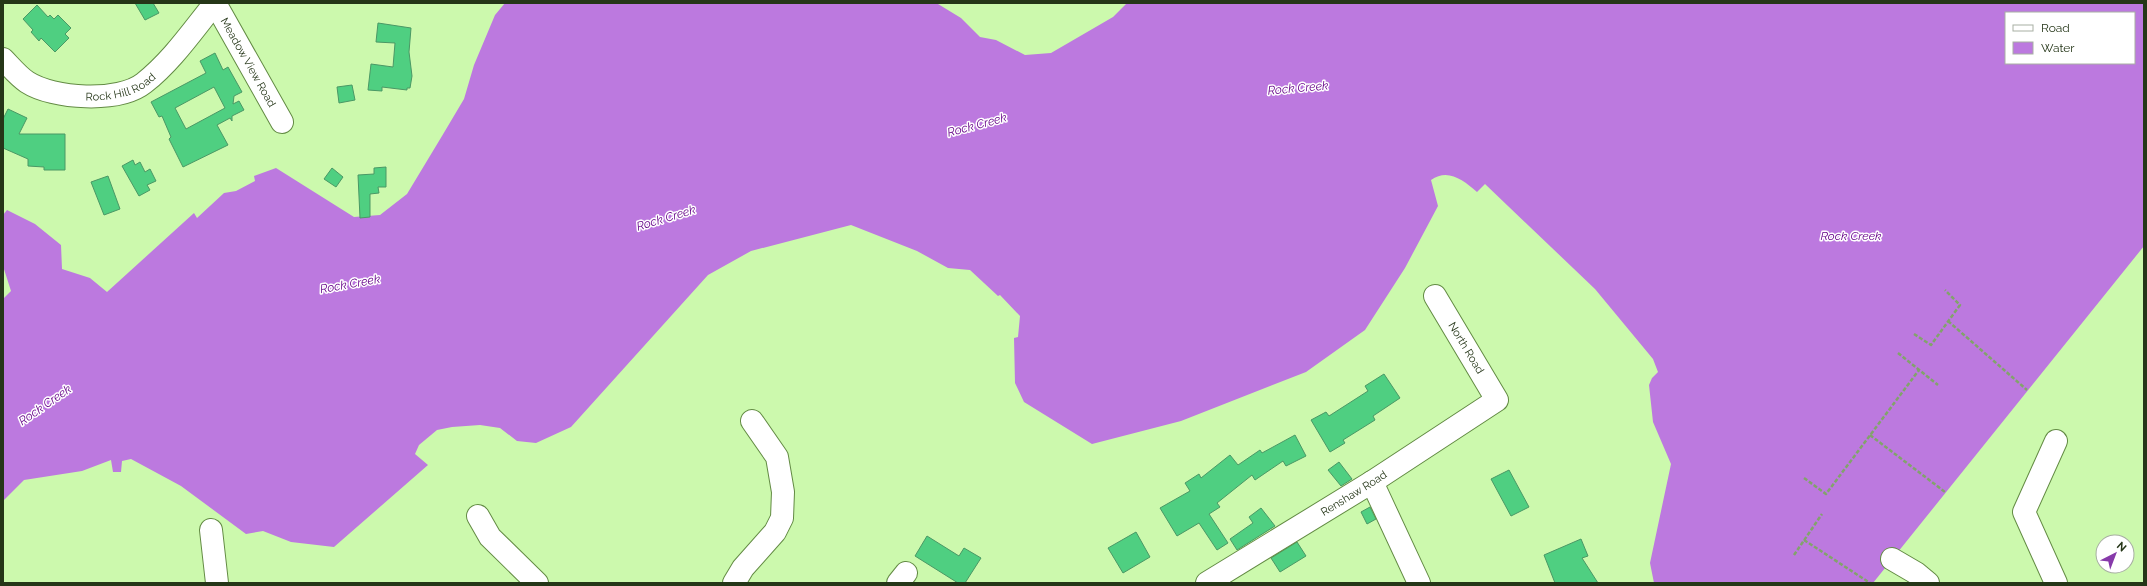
<svg xmlns="http://www.w3.org/2000/svg" width="2147" height="586" font-family="Raleway,sans-serif">
<style>
.water{fill:#bc79df;fill-rule:evenodd}
.building{fill:#4fcf81;stroke:#4a9865;fill-rule:evenodd}
.lines{fill:none;stroke-linecap:round;stroke-linejoin:round}
.minor-casing{stroke:#638b44;stroke-width:24}
.path{stroke:#82a36b;stroke-width:2.5;stroke-dasharray:4 2;stroke-linecap:butt}
.minor{stroke:#fff;stroke-width:22}
.labels{text-anchor:middle;dominant-baseline:central;stroke-width:3;stroke-linejoin:round;paint-order:stroke}
.street-label{font-size:11px;fill:#253618;stroke:#fff}
.water-label{font-size:12px;font-style:italic;fill:#660389;stroke:#fff}
</style>
<rect width="100%" height="100%" fill="#ccf9ad"/>
<path class="water" d="M505,3l433,1 23,14 19,19 16,3 29,15 26,-2 62,-36 14,-14h1017v243l-271,337h-219l-4,-20 21,-99 -18,-42 -4,-37 3,-7 6,-6 -5,-13 -58,-70 -110,-105 -8,8c-14,-12 -29,-24 -46,-12l7,26 -33,62 -40,62 -59,42 -125,49 -89,23 -68,-42 -9,-19 -1,-45 4,-1 2,-21 -20,-21 -2,1 -28,-26 -22,-2 -31,-17 -66,-26 -100,26 -43,24 -137,152 -35,16 -19,-2 -17,-13 -20,-3 -28,2 -15,3 -18,15 -4,9 13,11 -94,82 -43,-5 -28,-11 -17,3 -65,-48 -50,-27 -9,2 -1,11h-8l-2,-12 -29,11 -58,9 -21,21v-202l8,-8 -8,-25v-51l4,-5 28,14 26,21 1,24 28,9 17,14 87,-79 3,5 27,-25 12,-2 19,-10 -1,-5 22,-8 78,49 26,-2 27,-21 35,-58 22,-37 10,-34 21,-50zM2006,13h128v50h-128z"/>
<g class="building">
<path d="M135,3h18l6,10 -14,7z"/>
<path d="M37,5l11,12 2,-2 4,4 4,-4 13,13 -6,6 4,4 -14,14 -14,-14 -2,3 -8,-9 2,-2 -10,-11z"/>
<path d="M378,23l33,5 -2,24 3,24 -2,12h-3v2l-25,-3v4l-14,-1 3,-26 22,3 2,-24 -19,-1z"/>
<path d="M215,53l8,17 5,-3 14,25 -8,4 -1,8 6,-3 5,9 -12,6v5l-2,-3 -13,7 11,20 -45,22 -14,-28 2,-2 -9,-21 -3,1 -8,-15 55,-29 -6,-12zM214,87l11,21 -39,21 -11,-21z"/>
<path d="M352,85l3,15 -16,3 -2,-16z"/>
<path d="M8,109l19,9 -8,16h46v36h-21v-3l-16,-1v-7l-25,-11v-29z"/>
<path d="M133,160l2,5 5,-3 5,10 5,-3 6,12 -9,4 3,5 -11,6 -17,-30z"/>
<path d="M386,167v20h-8l1,6 -9,1v23l-10,1 -2,-43 16,-1v-6z"/>
<path d="M332,168l11,9 -7,10 -12,-8z"/>
<path d="M108,176l12,33 -16,6 -13,-33z"/>
<path d="M1384,374l16,24 -27,18 2,4 -32,20 2,3 -15,9 -19,-32 15,-8 3,4 39,-25 -3,-5z"/>
<path d="M1295,435l11,21 -20,10 -3,-5 -28,19 -3,-5 -35,28 3,4 -11,7 19,29 -11,7 -18,-27 -22,13 -17,-28 30,-17 -5,-8 14,-9 2,4 29,-23 8,10 22,-15 2,3z"/>
<path d="M1339,462l13,17 -11,7 -13,-16z"/>
<path d="M1509,470l20,37 -18,9 -20,-37z"/>
<path d="M1370,507l6,12 -9,5 -6,-12z"/>
<path d="M1261,508l14,18 -38,24 -7,-11 23,-16 -4,-6z"/>
<path d="M1136,532l14,25 -27,16 -15,-25z"/>
<path d="M927,536l32,20 5,-8 17,10 -16,25h-7l-43,-27z"/>
<path d="M1581,539l7,17 -6,2 16,25h-43l-11,-28z"/>
<path d="M1297,542l9,14 -26,16 -9,-14z"/>
</g>
<g class="lines">
<defs>
<g id="minor">
<path id="s1" d="M215,3l67,119"/>
<path id="s2" d="M3,59c7,7 15,17 24,23 26,17 92,21 117,1 28,-22 49,-53 71,-80"/>
<path d="M1372,482l47,101"/>
<path d="M478,516l12,21 47,46"/>
<path d="M211,530l6,53"/>
<path d="M1892,559l24,14 12,10"/>
<path d="M734,583l9,-15 32,-36 7,-14 1,-26 -6,-35 -25,-36"/>
<path d="M898,583l8,-10"/>
<path id="s3" d="M1207,583l165,-101 125,-82 -62,-104"/>
<path d="M2056,583l-32,-71 32,-71"/>
</g>
</defs>
<use href="#minor" class="minor-casing"/>
<g class="path">
<path d="M1948,321l79,69"/>
<path d="M1914,334l17,11 29,-40 -15,-15"/>
<path d="M1898,353l40,32"/>
<path d="M1870,435l75,57"/>
<path d="M1804,478l22,16 93,-124"/>
<path d="M1804,540l66,43"/>
<path d="M1794,555l28,-41"/>
</g>
<use href="#minor" class="minor"/>
</g>
<g class="labels">
<g class="street-label">
<text stroke="none"><textPath href="#s1" startOffset="68">Meadow View Road</textPath></text>
<text stroke="none"><textPath href="#s2" startOffset="131">Rock Hill Road</textPath></text>
<text transform="translate(1466 348) rotate(59)">North Road</text>
<text stroke="none"><textPath href="#s3" startOffset="172">Renshaw Road</textPath></text>
</g>
<g class="water-label">
<text transform="translate(1298 88) rotate(-5)">Rock Creek</text>
<text transform="translate(977 125) rotate(-15)">Rock Creek</text>
<text transform="translate(666 218) rotate(-17)">Rock Creek</text>
<text x="1851" y="236">Rock Creek</text>
<text transform="translate(350 284) rotate(-10)">Rock Creek</text>
<text transform="translate(45 405) rotate(-35)">Rock Creek</text>
</g>
</g>
<rect width="2147" height="586" fill="none" stroke="#253618" stroke-width="8"/>
<rect x="2005" y="12" width="130" height="52" fill="#ffffff" stroke="#a8afa3"/>
<rect x="2013" y="25" width="20" height="6" fill="#ffffff" stroke="#a8afa3"/>
<text x="2041" y="32" font-size="12" fill="#253618">Road</text>
<rect x="2013" y="42" width="20" height="12" fill="#bc79df" stroke="#a8afa3"/>
<text x="2041" y="52" font-size="12" fill="#253618">Water</text>
<g transform="translate(2115 554) rotate(42)"><circle r="19" fill="#ffffff" stroke="#a8afa3"/>
<path d="M0-3L7 15L0 10L-7 15Z" fill="#873aaa"/>
<text y="-6" font-size="11" font-weight="bold" text-anchor="middle" fill="#253618">N</text>
</g>
</svg>
